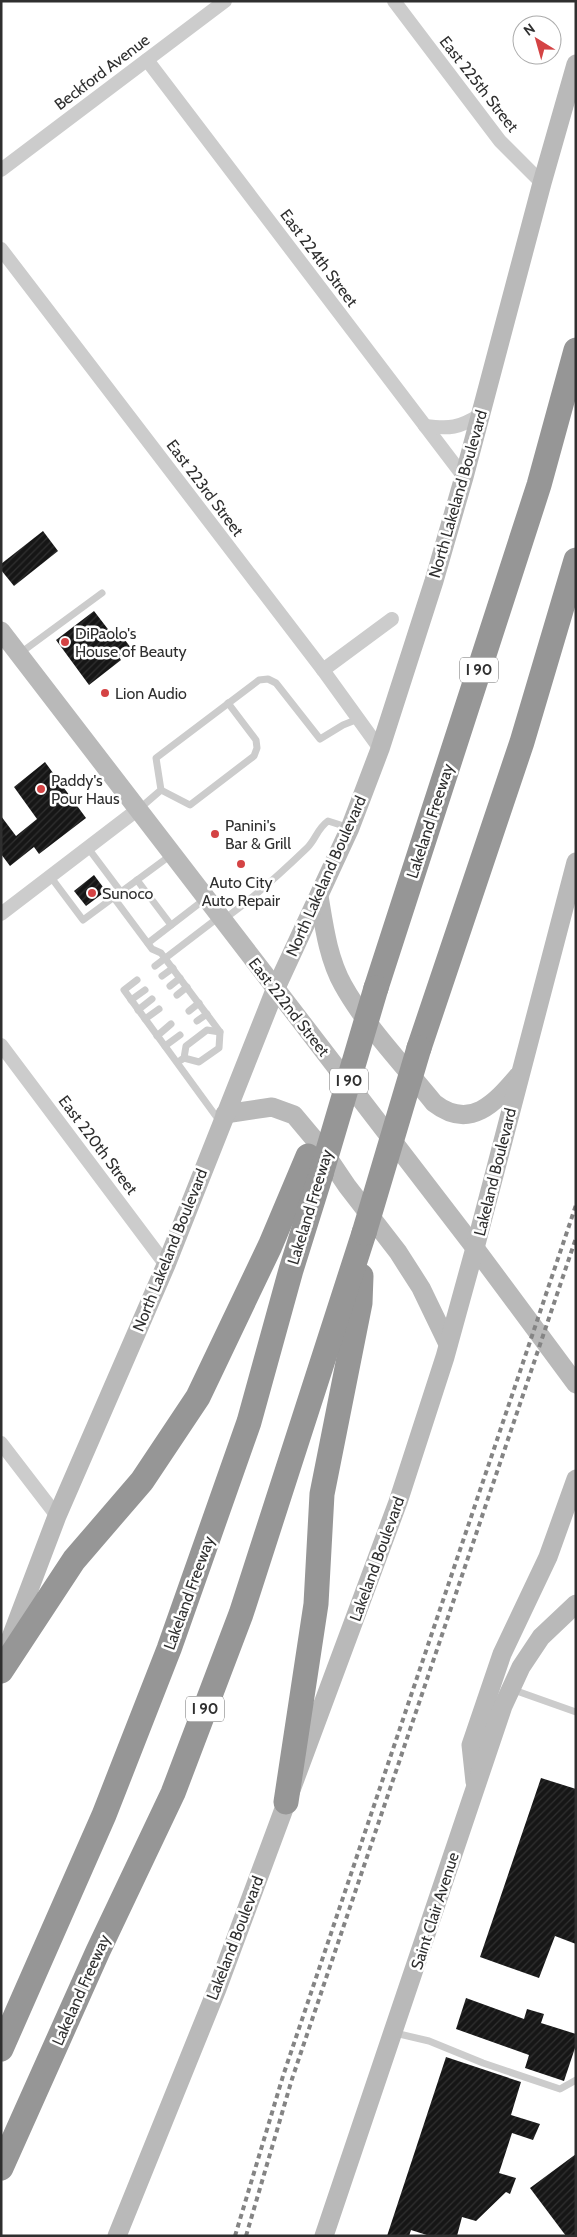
<svg xmlns="http://www.w3.org/2000/svg" width="577" height="2237" font-family="Cabin,sans-serif">
<style>
.building{fill:url(#building-hatch)}
.lines{fill:none;stroke-linecap:round;stroke-linejoin:round}
.lane{stroke:#ccc;stroke-width:7}
.street{stroke:#ccc;stroke-width:14}
.secondary{stroke:#b9b9b9;stroke-width:19}
.highway{stroke:#969696;stroke-width:25}
.rail{stroke:#848484;stroke-width:4;stroke-dasharray:5 4;stroke-linecap:butt}
.highway-bridge{stroke:#969696;stroke-width:25}
.poi-dot{fill:#d44344;stroke:#fff;stroke-width:2}
.labels{text-anchor:middle;dominant-baseline:central;stroke-width:5;stroke-linejoin:round;paint-order:stroke}
.shield{fill:#fff;stroke:#6d6d6d;stroke-width:1}
.shield-label{font-size:15px;font-weight:bold;fill:#2f2f2f}
.street-label{font-size:16px;fill:#2f2f2f;stroke:#fff}
.poi-label{font-size:16px;fill:#2f2f2f;stroke:#fff;text-anchor:start}
</style>
<defs>
<pattern id="building-hatch" width="6" height="6" patternUnits="userSpaceOnUse" patternTransform="scale(1.25)"><rect width="6" height="6" fill="#161616"/><path d="M-1 1l2-2M0 6l6-6M5 7l2-2" fill="none" stroke="#303030"/></pattern>
</defs>
<rect width="100%" height="100%" fill="#fff"/>
<g class="building">
<path d="M43,531l15,20 -44,35 -13,-16v-6z"/>
<path d="M94,611l20,26 5,-5 12,16 -12,9 2,3 -32,25 -33,-45z"/>
<path d="M45,762l41,56 -47,36 -5,-7 -24,19 -9,-12v-38l15,20 21,-17 -23,-32z"/>
<path d="M94,875l12,16 -20,15 -12,-15z"/>
<path d="M541,1778l35,11v155l-21,-8 -16,42 -59,-21z"/>
<path d="M466,1998l58,21 3,-10 17,5 -3,9 35,11v11l-12,36 -39,-13 4,-13 -73,-26z"/>
<path d="M446,2057l75,25 -10,33 29,9 -7,16 -21,-7 -13,40 17,5 -6,16 -4,-2 -30,29 -14,-4 -5,19h-27l-19,-6 -2,6h-22z"/>
<path d="M576,2154v82h-10l-36,-48z"/>
</g>
<g class="lines">
<g class="lane">
<path d="M19,654l83,-61"/>
<path d="M161,790l29,15 64,-49 3,-8 -1,-8 -28,-37"/>
<path d="M139,809l22,-19 -5,-32 103,-78 9,-1 8,4 44,56 23,-14 15,-6"/>
<path d="M88,848l33,44"/>
<path d="M50,876l33,44 88,-65"/>
<path d="M137,880l34,45"/>
<path d="M114,898l38,51 9,4 59,79 -1,16 -20,14 -15,-4"/>
<path d="M224,919c30,-21 57,-46 83,-71 9,-9 10,-19 21,-27l22,7"/>
<path d="M148,943l57,-44"/>
<path d="M155,966l64,-49"/>
<path d="M162,976l11,-8"/>
<path d="M137,980l-13,10 97,133"/>
<path d="M170,986l10,-8"/>
<path d="M177,995l10,-8"/>
<path d="M131,1000l14,-10"/>
<path d="M138,1010l14,-11"/>
<path d="M189,1011l10,-8"/>
<path d="M145,1019l14,-10"/>
<path d="M197,1021l10,-7"/>
<path d="M157,1036l14,-12"/>
<path d="M165,1046l15,-11"/>
<path d="M181,1060l3,-2 2,-12 21,-16 13,2"/>
<path d="M511,1689l65,23"/>
<path d="M395,2033l34,8 54,22 77,26 16,-9"/>
</g>
<g class="street">
<path d="M394,1l106,140 42,42"/>
<path d="M147,60l317,417"/>
<path d="M1,170l224,-169"/>
<path d="M1,249l322,421 57,79"/>
<path d="M425,426c25,3 34,2 55,-11"/>
<path d="M323,670l69,-51"/>
<path d="M1,914l136,-104"/>
<path d="M1,1045l165,220"/>
<path d="M1,1443l56,73"/>
</g>
<g class="secondary">
<path d="M1,631l474,617 101,136"/>
<path d="M319,896c5,30 9,62 24,89 22,40 62,82 91,118 36,28 61,0 84,-27"/>
<path d="M225,1114l47,-7 22,8 26,31 27,40 51,66 23,36 27,56"/>
<path d="M5,1653l52,-137 109,-251 109,-275 75,-162 30,-79 54,-168 30,-104 78,-294 34,-119"/>
<path d="M475,1782l-4,-37 31,-91 46,-97 28,-78"/>
<path d="M117,2236l100,-247 181,-487 47,-145 30,-109 101,-386"/>
<path d="M324,2236l179,-530 18,-39 20,-30 35,-33"/>
</g>
<g class="highway">
<path d="M376,988l163,-503 37,-135"/>
<path d="M419,1048l103,-306 54,-182"/>
<path d="M1,1671l73,-111 68,-79 56,-84 72,-151 38,-90"/>
<path d="M286,1802l30,-198 6,-110 38,-191 1,-27"/>
<path d="M1,2049l103,-234 65,-166 80,-227 42,-152 30,-96"/>
<path d="M1,2168l97,-217 75,-158 68,-179 123,-381"/>
</g>
<g class="rail">
<path d="M235,2236l48,-160 293,-871"/>
<path d="M246,2236l46,-157 284,-841"/>
</g>
<g class="highway-bridge">
<path d="M321,1174l55,-186"/>
<path d="M364,1233l55,-185"/>
</g>
</g>
<g class="poi-dot">
<circle cx="65" cy="642" r="5"/>
<circle cx="105" cy="693" r="5"/>
<circle cx="41" cy="789" r="5"/>
<circle cx="215" cy="834" r="5"/>
<circle cx="241" cy="864" r="5"/>
<circle cx="92" cy="893" r="5"/>
</g>
<g class="labels">
<g class="shield">
<rect x="460" y="657.5" width="38" height="25" rx="4"/>
<rect x="330" y="1068.5" width="38" height="25" rx="4"/>
<rect x="186" y="1696.5" width="38" height="25" rx="4"/>
</g>
<g class="shield-label">
<text x="479" y="670">I 90</text>
<text x="349" y="1081">I 90</text>
<text x="205" y="1709">I 90</text>
</g>
<g class="street-label">
<text transform="translate(102 72) rotate(-37)">Beckford Avenue</text>
<text transform="translate(479 84) rotate(52)">East 225th Street</text>
<text transform="translate(319 258) rotate(53)">East 224th Street</text>
<text transform="translate(205 488) rotate(53)">East 223rd Street</text>
<text transform="translate(458 494) rotate(-74)">North Lakeland Boulevard</text>
<text transform="translate(430 821) rotate(-72)">Lakeland Freeway</text>
<text transform="translate(326 876) rotate(-66)">North Lakeland Boulevard</text>
<text transform="translate(289 1007) rotate(52)">East 222nd Street</text>
<text transform="translate(98 1145) rotate(53)">East 220th Street</text>
<text transform="translate(495 1172) rotate(-76)">Lakeland Boulevard</text>
<text transform="translate(310 1207) rotate(-73)">Lakeland Freeway</text>
<text transform="translate(170 1250) rotate(-68)">North Lakeland Boulevard</text>
<text transform="translate(377 1559) rotate(-70)">Lakeland Boulevard</text>
<text transform="translate(189 1593) rotate(-70)">Lakeland Freeway</text>
<text transform="translate(435 1911) rotate(-72)">Saint Clair Avenue</text>
<text transform="translate(235 1938) rotate(-69)">Lakeland Boulevard</text>
<text transform="translate(81 1990) rotate(-66)">Lakeland Freeway</text>
</g>
<g class="poi-label">
<text x="75" y="633">DiPaolo's<tspan x="75" dy="18">House of Beauty</tspan></text>
<text x="115" y="693">Lion Audio</text>
<text x="51" y="780">Paddy's<tspan x="51" dy="18">Pour Haus</tspan></text>
<text x="225" y="825">Panini's<tspan x="225" dy="18">Bar &amp; Grill</tspan></text>
<text x="241" y="882" text-anchor="middle">Auto City<tspan x="241" dy="18">Auto Repair</tspan></text>
<text x="102" y="893">Sunoco</text>
</g>
</g>
<rect width="577" height="2237" fill="none" stroke="#2f2f2f" stroke-width="5"/>
<g transform="translate(537 40) rotate(323)"><circle r="24" fill="#ffffff" stroke="#acacac"/>
<path d="M0-4L9 19L0 12L-9 19Z" fill="#d44344"/>
<text y="-8" font-size="14" font-weight="bold" text-anchor="middle" fill="#2f2f2f">N</text>
</g>
</svg>
